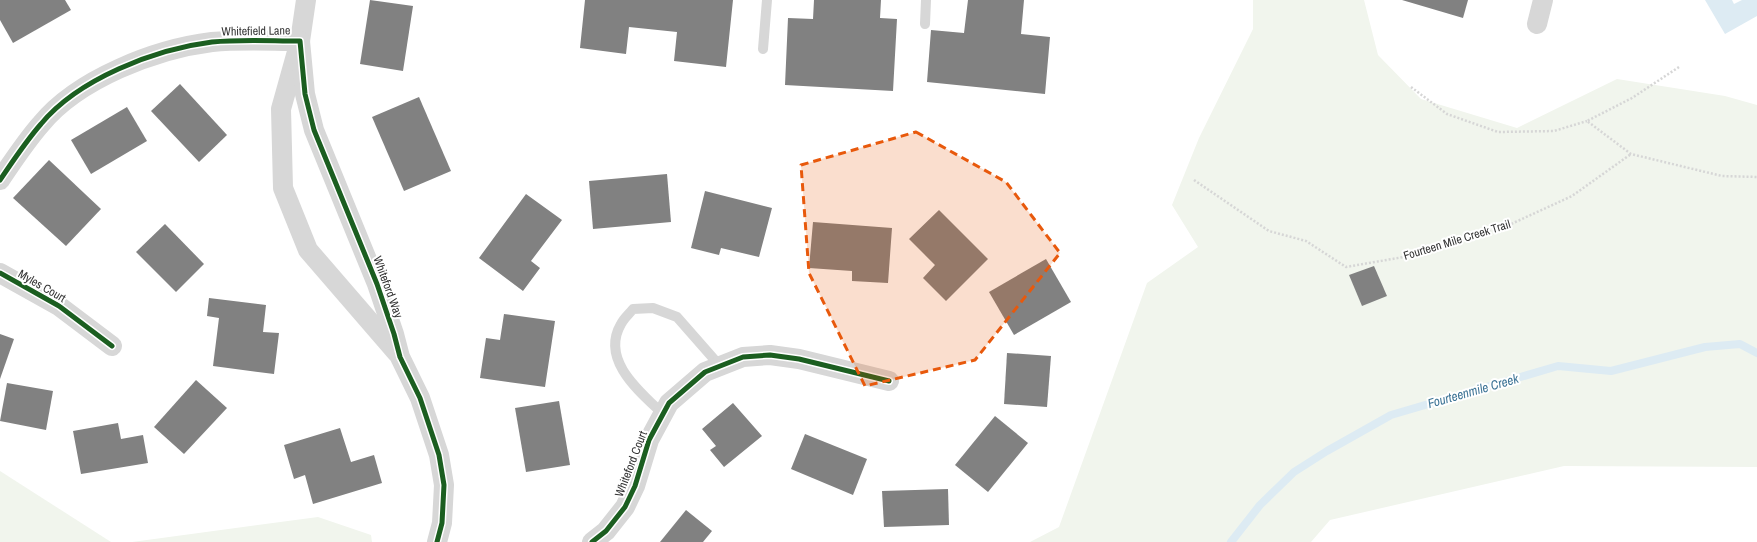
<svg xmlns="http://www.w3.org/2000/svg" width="1757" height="542" font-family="'Archivo Narrow',sans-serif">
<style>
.green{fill:#f1f5ed}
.water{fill:#ddebf3}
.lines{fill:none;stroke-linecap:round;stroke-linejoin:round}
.stream{stroke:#ddebf3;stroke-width:8}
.building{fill:#818181}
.path{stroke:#d6d6d6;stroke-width:2.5;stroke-dasharray:2 2;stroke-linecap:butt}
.lane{stroke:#d7d7d7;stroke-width:10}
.street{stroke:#d7d7d7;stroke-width:20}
.cycleway-casing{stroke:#fff;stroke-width:8}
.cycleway{stroke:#1b5e20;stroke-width:5}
.marked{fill:#e8590c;fill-opacity:0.2;stroke:#e8590c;stroke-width:3;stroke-dasharray:8 5;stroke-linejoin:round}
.labels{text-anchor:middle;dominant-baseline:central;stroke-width:4;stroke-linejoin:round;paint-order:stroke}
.street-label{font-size:12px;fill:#333;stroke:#fff}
.water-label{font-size:13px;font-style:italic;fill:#3f7597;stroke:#fff}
</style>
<rect width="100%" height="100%" fill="#fff"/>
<g class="green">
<path d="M1253,0h111l14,55 43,44 96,29 100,-49 108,17 32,9v362l-193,-1 -234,54 -19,22h-281l29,-15 88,-244 51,-36 -26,-42 27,-67 54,-109z"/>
<path d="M0,471l111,71h-111z"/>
<path d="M318,517l53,18 1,7h-240z"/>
</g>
<path class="water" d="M1705,0h27l2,4 8,-4h15v16l-32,18z"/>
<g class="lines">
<path class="stream" d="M1231,542l29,-37 34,-33 33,-21 64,-36 167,-49 53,5 94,-24 35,-3 17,9"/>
</g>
<g class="building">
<path d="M0,0h65l6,10 -58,33 -13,-23z"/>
<path d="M370,0l43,6 -10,65 -43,-7z"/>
<path d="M585,0h148l-7,67 -52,-6 3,-29 -48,-5 -3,27 -46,-6z"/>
<path d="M814,0h67l-1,18 17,1 -4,72 -108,-6 3,-67 25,1z"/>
<path d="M968,0h56l-3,34 29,3 -5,57 -118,-12 4,-52 33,3z"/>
<path d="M1402,0h66l-5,18z"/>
<path d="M180,84l47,51 -28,27 -48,-51z"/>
<path d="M419,97l32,74 -47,20 -32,-74z"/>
<path d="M127,107l20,34 -56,33 -20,-34z"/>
<path d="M49,160l52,49 -35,37 -53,-48z"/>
<path d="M667,174l4,48 -78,7 -4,-48z"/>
<path d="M705,191l67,17 -13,49 -38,-9 -2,7 -28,-7z"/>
<path d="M526,194l36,26 -31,41 9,7 -17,23 -44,-33z"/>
<path d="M939,210l49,49 -42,42 -23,-23 12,-13 -26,-26z"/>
<path d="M813,222l79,6 -4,55 -36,-2v-10l-43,-3z"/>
<path d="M165,224l39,40 -28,28 -40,-40z"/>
<path d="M1046,259l25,43 -57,33 -25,-43z"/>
<path d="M1374,266l13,30 -25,10 -13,-31z"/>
<path d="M209,298l57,7 -3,27 16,1 -5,41 -61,-8 6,-48 -12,-2z"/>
<path d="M504,314l51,7 -10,66 -65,-9 6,-40 14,2z"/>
<path d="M0,334l14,5 -14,40z"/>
<path d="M1007,353l44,3 -4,51 -43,-3z"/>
<path d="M196,380l31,28 -43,46 -30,-27z"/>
<path d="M7,383l46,8 -7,39 -46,-9z"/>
<path d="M559,401l11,64 -44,7 -11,-64z"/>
<path d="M733,403l29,33 -38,31 -14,-17 6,-4 -14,-17z"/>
<path d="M995,416l33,27 -40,49 -33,-27z"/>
<path d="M118,423l3,16 22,-4 5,28 -67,11 -8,-43z"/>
<path d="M340,428l11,34 23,-7 8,28 -69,21 -8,-29 -11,4 -10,-34z"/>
<path d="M805,434l62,25 -14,36 -62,-26z"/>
<path d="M948,489l1,36 -65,2 -2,-36z"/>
<path d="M686,510l26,21 -9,11h-43z"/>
</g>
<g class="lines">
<g class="path">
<path d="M1679,67l-47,31 -45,23 44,33 91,22 35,1"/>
<path d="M1411,87l36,27 51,18 56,-1 33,-10"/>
<path d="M1194,180l75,51 37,10 40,26 69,-12 94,-30 63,-29 59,-42"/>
</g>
<g class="lane">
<path d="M925,24l1,-24"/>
<path d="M763,49l4,-49"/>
<path d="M663,414c-23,-22 -63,-54 -42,-90 3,-6 8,-10 12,-15l20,-1 24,9 43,49"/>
</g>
<g class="street">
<path d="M306,0l-6,41 -19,68 2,79 25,62 89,103"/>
<path d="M1537,24l6,-24"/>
<path d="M300,41l5,53 9,36 63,154 17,50 6,23 20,41 19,57 5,30 -2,38 -5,19"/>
<path d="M0,180c13,-19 26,-39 41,-56 37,-45 114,-75 171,-82 29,-3 59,-1 88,-1"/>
<path d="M0,273l59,33 53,40"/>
<path d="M592,542l14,-11 19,-24 10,-21 14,-46 20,-37 36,-31 38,-15 27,-2 29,4 90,22"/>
</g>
<defs>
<g id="cycleway">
<path d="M0,180c13,-19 26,-39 41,-56 37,-45 114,-75 171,-82 29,-3 59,-1 88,-1l5,53 9,36 63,154 17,50 6,23 20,41 19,57 5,30 -2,38 -5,19"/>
<path d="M0,273l59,33 53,40"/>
<path d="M592,542l14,-11 19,-24 10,-21 14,-46 20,-37 36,-31 38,-15 27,-2 29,4 90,22"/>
</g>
</defs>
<use href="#cycleway" class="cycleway-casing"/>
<use href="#cycleway" class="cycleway"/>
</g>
<path class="marked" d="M916,132l90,50 54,71 -85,107 -110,26 -56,-113 -8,-108z"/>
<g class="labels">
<g class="street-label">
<text transform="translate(256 31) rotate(-1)">Whitefield Lane</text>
<text transform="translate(1457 240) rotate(-17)">Fourteen Mile Creek Trail</text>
<text transform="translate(42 286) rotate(30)">Myles Court</text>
<text transform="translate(388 287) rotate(70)">Whiteford Way</text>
<text transform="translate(631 464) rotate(-69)">Whiteford Court</text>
</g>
<g class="water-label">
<text transform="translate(1473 391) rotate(-16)">Fourteenmile Creek</text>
</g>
</g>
</svg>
